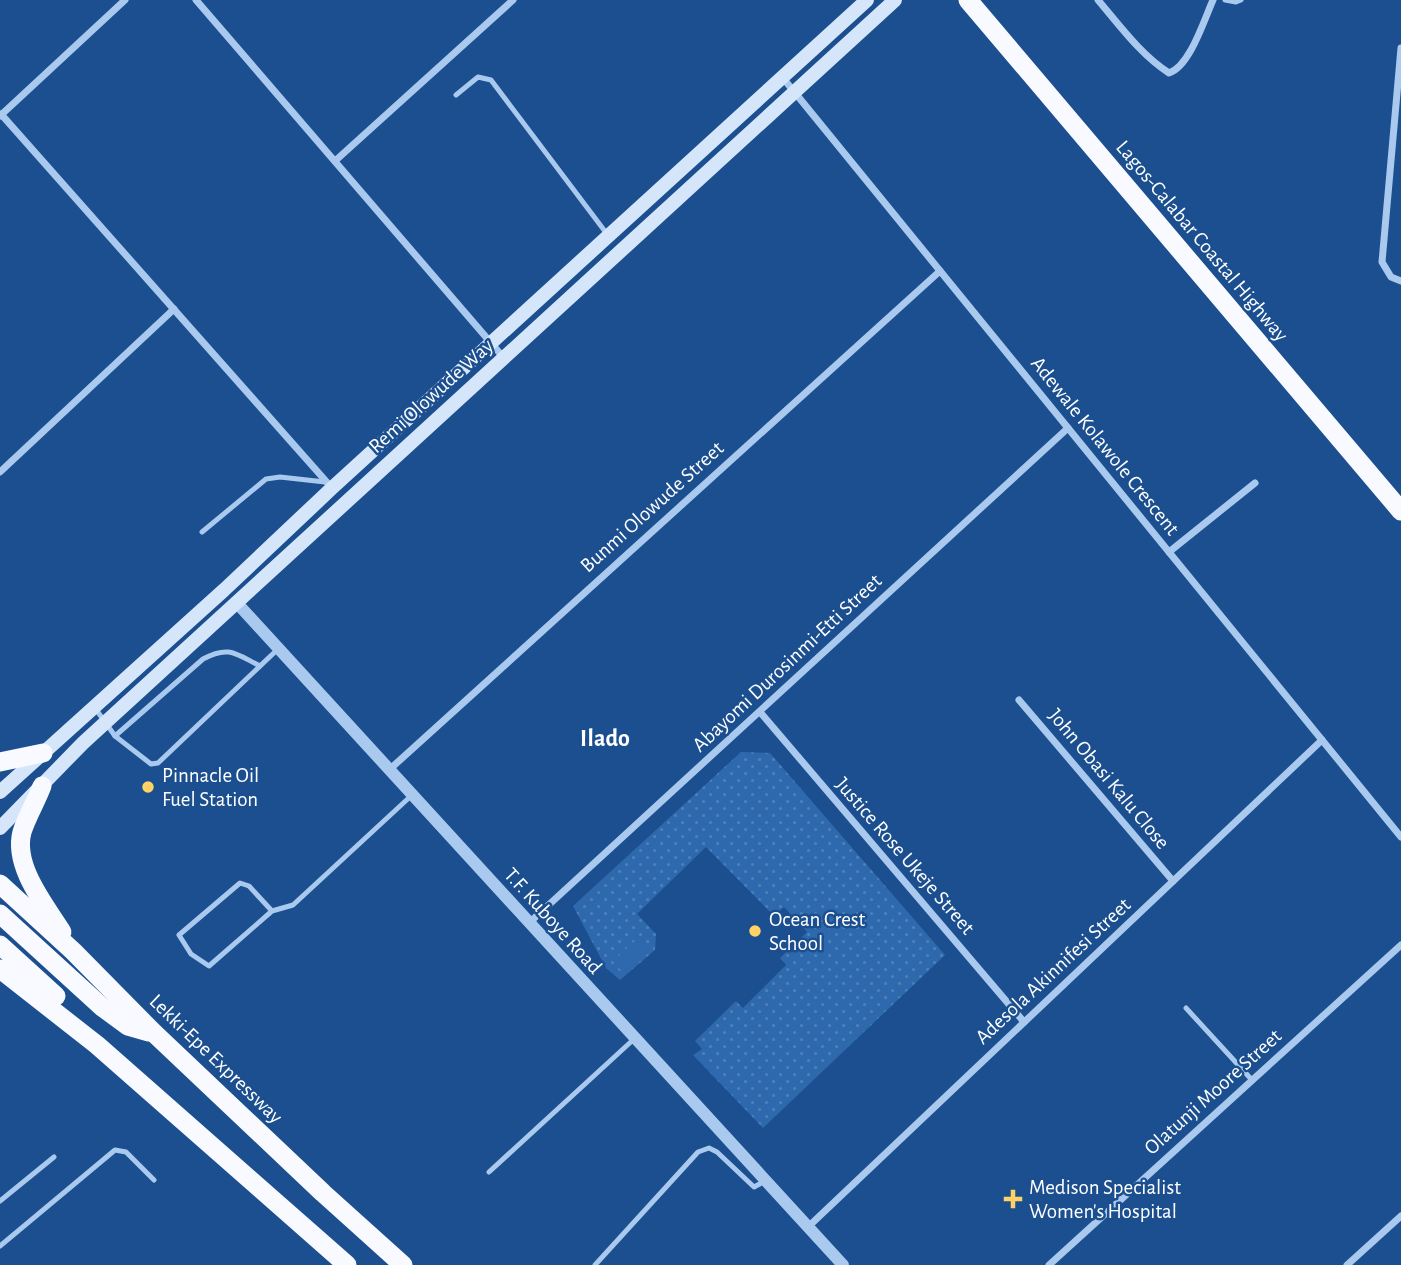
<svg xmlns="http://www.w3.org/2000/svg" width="1401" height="1265" font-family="'Alegreya Sans',sans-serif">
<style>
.grass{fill:url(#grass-dots)}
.pitch{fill:#2e69ad}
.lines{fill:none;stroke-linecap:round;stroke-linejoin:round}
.service{stroke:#a9c9ee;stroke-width:5}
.minor{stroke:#a9c9ee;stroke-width:7}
.tertiary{stroke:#a9c9ee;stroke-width:12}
.secondary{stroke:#d6e6fa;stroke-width:14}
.trunk{stroke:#f8faff;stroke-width:19}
.poi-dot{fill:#ffd166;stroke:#1b4f8f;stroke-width:2.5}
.labels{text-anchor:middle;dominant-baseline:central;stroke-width:5;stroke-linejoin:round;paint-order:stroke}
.street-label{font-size:21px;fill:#fff;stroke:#1b4f8f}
.poi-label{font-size:21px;fill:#fff;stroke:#1b4f8f;text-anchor:start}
.quarter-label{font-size:24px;font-weight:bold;fill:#fff;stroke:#1b4f8f}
</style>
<defs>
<pattern id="grass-dots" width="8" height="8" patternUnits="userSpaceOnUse" patternTransform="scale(1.75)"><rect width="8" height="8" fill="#2e69ad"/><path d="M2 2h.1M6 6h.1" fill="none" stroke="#4d80b9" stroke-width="1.8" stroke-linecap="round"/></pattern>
</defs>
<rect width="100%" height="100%" fill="#1b4f8f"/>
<path class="grass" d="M741,752l29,1 175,202 -182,173 -70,-73 9,-6 -7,-8 41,-40 7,7 43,-43 -6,-7 27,-26 -23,-25 -10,9 -68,-69 -69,67 19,20 -1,16 -35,30 -14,-12 -33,-62z"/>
<path class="pitch" d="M637,939l12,13 -24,23 -12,-14z"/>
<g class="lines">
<g class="service">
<path d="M1225,0l11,2 5,-2"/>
<path d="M456,95l22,-18 13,3 116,154"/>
<path d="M202,532l64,-53 14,-2 45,5"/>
<path d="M95,708l20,28 36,28 7,-1 120,-114"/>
<path d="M115,736l88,-77c26,-14 33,-5 57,7"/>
<path d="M272,911l-23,-25 -9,-3 -61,52 12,19 18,12 63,-55 21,-6 119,-110"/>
<path d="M1186,1008l66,72"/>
<path d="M489,1172l145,-133"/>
<path d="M0,1201l54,-44"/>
<path d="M0,1246l115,-96 11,2 28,28"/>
<path d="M595,1265l103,-113 11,-4 8,4 37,35 11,-6"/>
</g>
<g class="minor">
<path d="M196,0l308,358"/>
<path d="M1098,0c22,26 43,55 71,73 21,-7 35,-53 44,-73"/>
<path d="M1401,48l-19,214 9,15 10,4"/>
<path d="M783,78l618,759"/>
<path d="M1,114l331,374"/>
<path d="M0,116l125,-116"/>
<path d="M335,161l178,-161"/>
<path d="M0,472l174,-163"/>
<path d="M1169,552l86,-69"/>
<path d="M1019,700l154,181"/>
<path d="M760,712l264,310"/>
<path d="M389,770l551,-499"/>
<path d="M529,923l539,-495"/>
<path d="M808,1227l514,-487"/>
<path d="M1049,1265l352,-320"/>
<path d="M1347,1265l54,-49"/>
</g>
<path class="tertiary" d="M236,602l607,663"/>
<g class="secondary">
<path d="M0,792l224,-202 108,-102 535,-488"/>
<path d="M0,828l83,-85 812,-743"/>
</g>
<g class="trunk">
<path d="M968,0l433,511"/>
<path d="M0,762l43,-9"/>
<path d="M42,786c-6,16 -15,30 -20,46 -9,34 23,73 40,100"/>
<path d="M0,884l73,67 81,82 169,160 80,72"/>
<path d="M0,914l102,93 26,19 21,6"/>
<path d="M0,945l56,51"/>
<path d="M0,969l97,76 250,220"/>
</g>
</g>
<g class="poi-dot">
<circle cx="148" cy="787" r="7"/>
<circle cx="755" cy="931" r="7"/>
<path d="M1009.5 1188.5h7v7h7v7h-7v7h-7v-7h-7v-7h7z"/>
</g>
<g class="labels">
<g class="street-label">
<text transform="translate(1202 241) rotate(50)">Lagos-Calabar Coastal Highway</text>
<text transform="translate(431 396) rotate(-42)">Remi Olowude Way</text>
<text transform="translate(1105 446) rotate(51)">Adewale Kolawole Crescent</text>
<text transform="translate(652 507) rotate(-42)">Bunmi Olowude Street</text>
<text transform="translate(787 663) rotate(-43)">Abayomi Durosinmi-Etti Street</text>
<text transform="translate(1109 779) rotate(50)">John Obasi Kalu Close</text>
<text transform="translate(905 856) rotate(49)">Justice Rose Ukeje Street</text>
<text transform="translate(553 921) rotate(48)">T.F. Kuboye Road</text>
<text transform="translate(1053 971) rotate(-43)">Adesola Akinnifesi Street</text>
<text transform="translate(216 1059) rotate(44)">Lekki-Epe Expressway</text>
<text transform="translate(1213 1092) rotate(-42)">Olatunji Moore Street</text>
</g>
<g class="poi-label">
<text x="162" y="775">Pinnacle Oil<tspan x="162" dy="24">Fuel Station</tspan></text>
<text x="769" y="919">Ocean Crest<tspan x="769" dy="24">School</tspan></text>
<text x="1029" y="1187">Medison Specialist<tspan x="1029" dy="24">Women's Hospital</tspan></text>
</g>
<g class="quarter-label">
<text x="605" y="739">Ilado</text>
</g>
</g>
</svg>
